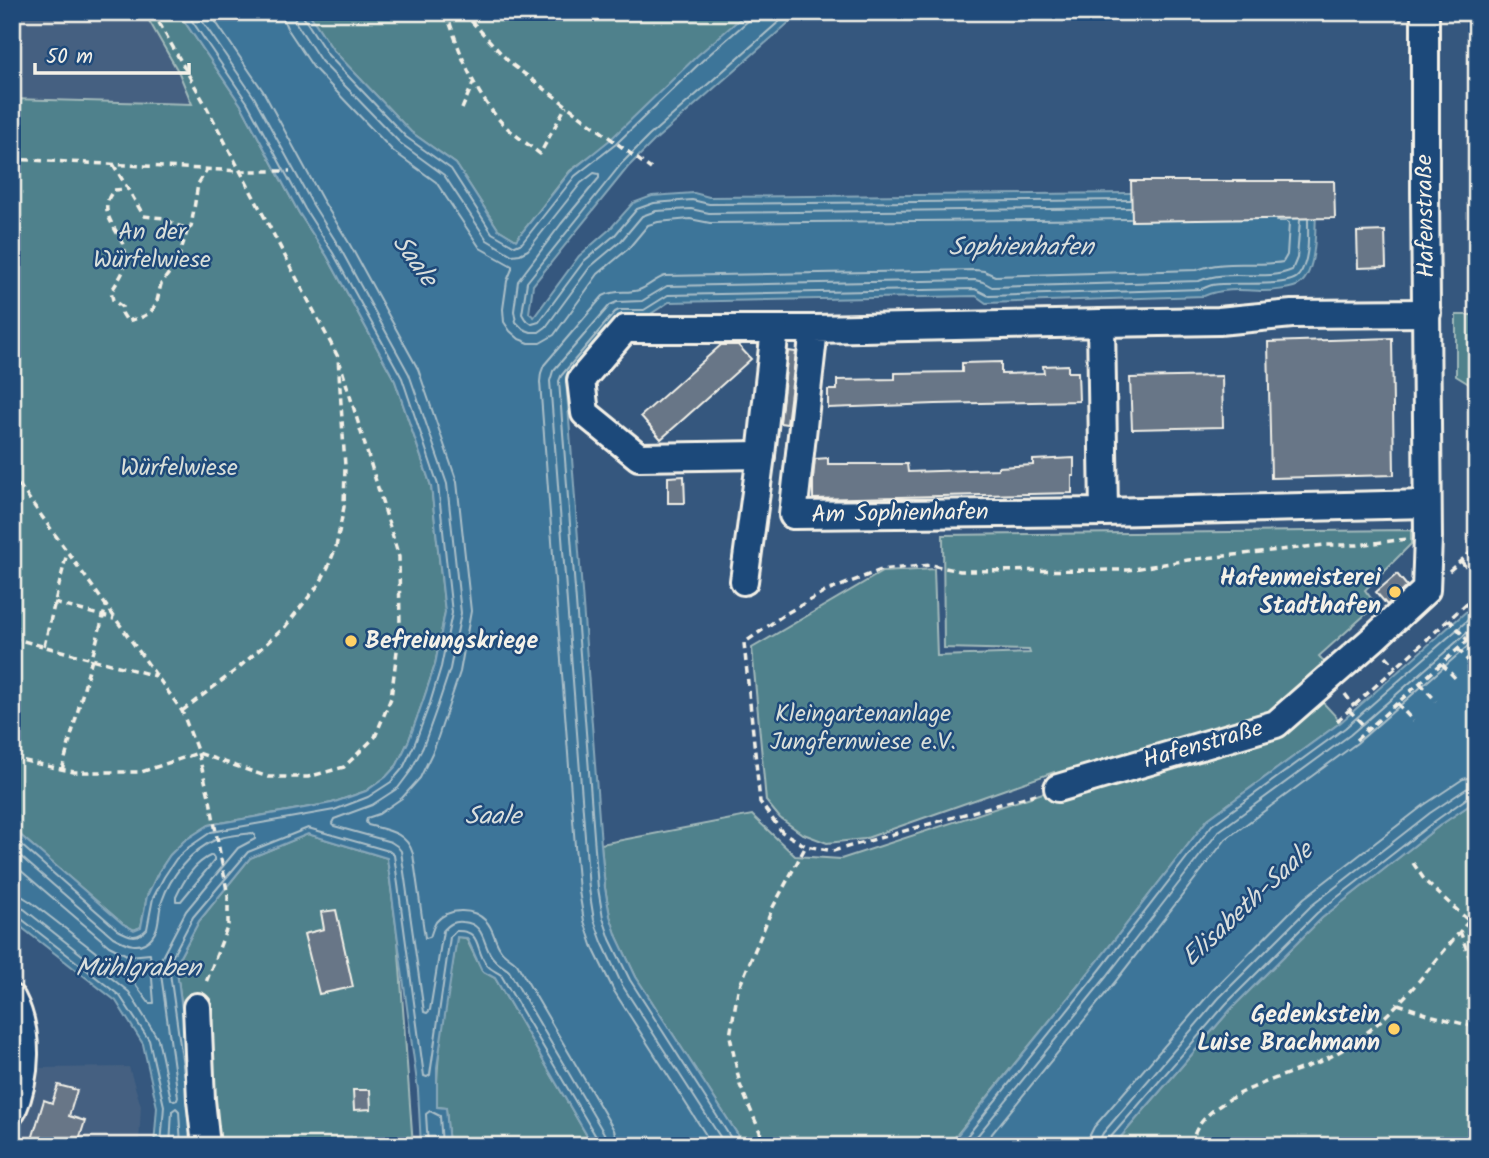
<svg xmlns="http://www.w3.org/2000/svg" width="1489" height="1158" font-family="Kalam,sans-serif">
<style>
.built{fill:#446081}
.green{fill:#50818c;stroke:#a2b9ba;stroke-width:2}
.water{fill:#3e7599;stroke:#87a7b9;stroke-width:2}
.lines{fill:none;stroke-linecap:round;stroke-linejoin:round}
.shore{stroke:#abbfc8;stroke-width:2}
.building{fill:#677687;stroke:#f4f1e8;stroke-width:2}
.minor-casing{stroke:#f4f1e8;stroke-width:32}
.path{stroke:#f4f1e8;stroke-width:3.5;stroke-dasharray:7 5;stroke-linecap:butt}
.minor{stroke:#1f4a7a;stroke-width:26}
.poi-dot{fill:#ffd166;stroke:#1f4a7a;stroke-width:2.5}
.labels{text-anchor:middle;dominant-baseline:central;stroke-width:5;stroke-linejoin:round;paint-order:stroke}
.street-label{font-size:24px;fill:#f4f1e8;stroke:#1f4a7a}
.park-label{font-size:24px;fill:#dbe0da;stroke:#1f4a7a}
.poi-label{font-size:24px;font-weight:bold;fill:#f4f1e8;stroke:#1f4a7a;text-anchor:end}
.water-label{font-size:26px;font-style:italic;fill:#d9dedc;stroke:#1f4a7a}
</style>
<rect width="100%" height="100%" fill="#35577e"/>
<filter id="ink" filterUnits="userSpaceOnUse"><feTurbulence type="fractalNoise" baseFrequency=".0143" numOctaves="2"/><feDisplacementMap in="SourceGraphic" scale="14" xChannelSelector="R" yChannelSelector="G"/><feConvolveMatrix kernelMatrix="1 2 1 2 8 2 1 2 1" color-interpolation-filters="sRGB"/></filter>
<g filter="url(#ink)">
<g class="built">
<path d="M12,12h132l35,62 14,31 -181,-6z"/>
<path d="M129,1067l12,39 -2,40h-127v-8l20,-44 4,-26z"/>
</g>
<g class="green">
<path d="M144,12h34l63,93 58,108 28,43 68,125 36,105 14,126 -10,53 -12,36 -14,39 -12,25 -11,12 -20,14 -34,12 -123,22 -25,16 -14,14 -12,18 -11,23 -6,31 -7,3 -11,-6 -111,-96v-729l180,5 -13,-31z"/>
<path d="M308,12h439l18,15 -195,144 -54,69 -18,-11 -42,-65 -45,-32 -78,-82z"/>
<path d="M1456,315h21v74l-21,-13z"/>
<path d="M1411,530v14l-46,46 11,15 -57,51 15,17 -19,21 26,28 -133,97 -114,147 -139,171 -4,9h-206l-109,-169 -19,-40 -7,-21 -5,-28 -4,-44 151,-29 43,41 46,3 217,-71 -4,-16 -190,67 -37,4 -26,-10 -21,-15 -14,-17 -14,-153 130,-76 52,-3 3,87 93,-3 -1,-3 -85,-2 -1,-113z"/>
<path d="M1477,800v346h-364l118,-137 91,-91 117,-92z"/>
<path d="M308,834l79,24 11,82 15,206h-216l-3,-46 -18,-136 23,-43 51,-63z"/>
<path d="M457,937l9,1 16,33 13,7 98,168h-144l-3,-38 -9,-1c-2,-56 11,-114 20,-170z"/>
</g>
<g class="water">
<path d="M178,12h130l25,38 78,82 45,32 42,65 18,11 54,-68 41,-33 87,-84 50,-43h53l-147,129 -26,26 -95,118 -4,28 5,4 45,-61 31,-27 23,-26 19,-7 42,-3 15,4 422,-4 185,2c-1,22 3,75 -16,89 -6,5 -29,7 -37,7 -20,-1 -41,-3 -59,5l-218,7 -10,-7 -307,6 -23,15h-27l-53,62 35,465 4,44 5,28 7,21 19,40 109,169h-152l-98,-168 -13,-7 -15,-33 -10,-1 -20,130v40l9,1 3,38h-28l-3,-56 -31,-232 -79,-24 -58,24 -51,63 -23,43 18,136 3,46h-43l3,-39 -14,-63 -27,-43 -104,-81v-92l111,96 11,6 7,-3 6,-31 11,-23 12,-18 14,-14 25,-16 123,-22 34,-12 20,-14 11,-12 12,-25 14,-39 12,-36 10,-53 -14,-126 -36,-105 -68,-125 -28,-43 -58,-108z"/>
<path d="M1477,602v198l-38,26 -117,92 -91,91 -118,137h-162l4,-8 139,-172 114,-147 133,-97z"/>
</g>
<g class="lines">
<g class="shore">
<path d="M196,12l58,85 59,108 27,43 69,126 38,110 14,129 -11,56 -12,36 -15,42 -13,25 -12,16 -26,17 -38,14 -2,4 2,3 57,16 6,4 4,5 23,161 3,1 3,-3 13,-79c6,-7 11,-10 20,-9 25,2 18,26 32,38 4,5 9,6 14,11l96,164 2,11"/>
<path d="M209,12l54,79 59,108 27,44 69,126 39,113 14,129 -11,61 -26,77 -14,29 -18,20 -23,16 -12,4 -1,4 2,3c19,5 39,7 45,29l12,84 5,-1c2,-5 3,-10 6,-15 12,-14 37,-15 50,-1 8,8 8,20 15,29 4,6 12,9 16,14l97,166 4,16"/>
<path d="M283,12l1,9 3,7 26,39 80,84 43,31 44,66 32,18v3l-5,12 -4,28 1,13 6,9 9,8 10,4h11l14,-8 44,-61 30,-25 20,-24 10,-3 32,-3 20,4 420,-4"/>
<path d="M294,12l2,11 25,38 79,82 44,32 43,65 25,15 8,-1 8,-4 53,-67 13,-10 5,1v4l-38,46 -43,57 -4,30 2,11 7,7 8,3h8l7,-5 44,-60 31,-26 21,-25 14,-5 35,-2 18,4 421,-5"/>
<path d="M303,12l1,6 24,37 78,82 45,32 41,64 23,13 7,-3 53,-67 41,-32 87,-84 46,-40 2,-8"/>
<path d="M790,12l-141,124 -27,27 -95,119 -5,32 3,5 7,5 7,-2 45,-61 31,-26 22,-26 17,-6 38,-3 17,4 421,-4"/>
<path d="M12,837l106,93c11,6 19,10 29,-1l6,-31 11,-21 12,-18 13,-12 22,-15 123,-22 34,-13 23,-15 12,-14 12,-25 15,-40 11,-36 11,-54 -14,-128 -36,-107 -69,-125 -28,-44 -58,-107 -61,-90"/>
<path d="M12,849l101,88c13,7 27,14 39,0 8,-9 6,-25 10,-36 8,-24 29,-51 53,-61 10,-5 26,-5 37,-7l3,2v4l-17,9 -52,63 -25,48 -1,8 18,130 -1,3 -3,1 -3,-2 -13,-60 -29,-47 -105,-83 -12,-3"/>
<path d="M212,855l2,3v3l-33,40h-5v-4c8,-17 18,-34 36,-42z"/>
<path d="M12,863l97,83 20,10 21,-2 4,49h-5l-16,-22 -102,-79 -8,-5 -11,-1"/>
<path d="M12,915l7,2 101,79 29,44 15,66 -3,40"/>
<path d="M186,1087l-17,-121 1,-5 23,-44 55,-65 60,-24 81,23 5,4 30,221 3,1 3,-2 20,-138 6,-6c27,-1 18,19 31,34 3,4 10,7 14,10l97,165 1,6"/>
<path d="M170,1146l2,-35 4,-3 3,3 2,35"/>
<path d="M428,1146l-2,-32 4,-3 10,5 2,30"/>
<path d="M713,1146l-99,-155 -21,-43 -9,-27 -5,-30 -4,-45 -35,-464 1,-9 3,-8 59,-69c14,-7 23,-2 36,-6 9,-3 16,-11 26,-14l310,-6 9,1 11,5 202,-6c27,-11 58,-3 86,-8l4,-7 2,-32 -3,-2h-9"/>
<path d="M726,1146l-104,-161 -20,-43 -8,-22 -5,-31 -39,-508 3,-10 57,-66 7,-3 25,-1 25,-15 308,-6 8,2 9,5 207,-6c30,-13 66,1 93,-11l5,-12 3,-38"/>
<path d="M736,1146l-106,-166 -20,-41 -7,-21 -5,-30 -39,-507 2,-5 54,-64 4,-2h25l24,-15 307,-6 14,7 212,-7c4,-1 7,-3 11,-4 18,-4 78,4 87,-10 11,-15 9,-37 9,-55"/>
<path d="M959,1146l141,-176 112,-145 133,-97 132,-116"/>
<path d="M969,1146l138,-170 112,-145 131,-96 127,-111"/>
<path d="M982,1146l133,-164 111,-143 131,-96 120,-105"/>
<path d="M1089,1146v-9l5,-10 118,-136 92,-93 120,-93 39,-26 14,-3"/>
<path d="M1099,1146l1,-7 3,-6 116,-135 92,-92 119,-93 36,-24 11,-3"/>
<path d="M1108,1146l2,-8 116,-134 91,-91 118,-92 35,-25 7,-1"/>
</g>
</g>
<g class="building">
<path d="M1131,181h203l1,37 -203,3z"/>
<path d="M1385,231l1,36 -28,1 -1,-36z"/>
<path d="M1392,338l2,137 -123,3 -3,-136z"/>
<path d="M721,345h17l13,14 -90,80 -20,-23z"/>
<path d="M788,351l8,1 -9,72 -7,-1z"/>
<path d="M1001,362v12l43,-1 -1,-7 25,-1v7h10l1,29 -143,3 -108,4v-18h9v-10l58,-1v-6l67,-1v-9z"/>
<path d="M1222,376l1,51 -91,2 -2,-51z"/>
<path d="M828,458v6h79l1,8 90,-3v-2l35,-2v-5l41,-2v18h-2v17l-259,6v-20l2,-20z"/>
<path d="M684,476l1,27h-17v-26z"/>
<path d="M1397,574l10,12 -20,19 -11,-13z"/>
<path d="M336,910l17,77 -34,7 -15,-60 20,-5 -3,-17z"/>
<path d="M58,1085l19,5 -8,26 16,5 -8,25h-47l14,-46 8,3z"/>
<path d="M353,1090h17l1,19 -17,1z"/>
</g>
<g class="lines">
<defs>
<g id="minor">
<path d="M1101,323l118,-2 73,-7 135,-1"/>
<path d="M761,455l-122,2 -54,-44 -4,-33 44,-51h189"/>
<path d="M1104,512l-3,-189 -287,6 -21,186 311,-3 323,-8"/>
<path d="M744,581l17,-126 14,-126"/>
<path d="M1058,788l218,-64 97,-85 53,-49 2,-53 -3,-345v-180"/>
<path d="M12,999c17,33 15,78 0,112"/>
<path d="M197,1007l4,93 5,46"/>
</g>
</defs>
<use href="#minor" class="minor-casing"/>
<g class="path">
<path d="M153,12l52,92 133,253 7,109 -1,41 -8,40 -8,20 -8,16 -36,45 -48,42 -54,41"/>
<path d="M446,12c15,43 25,76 56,111 11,11 26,21 38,31l26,-48"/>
<path d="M463,12l47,51 141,106"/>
<path d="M462,109l11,-26"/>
<path d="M12,159l228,12h50"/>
<path d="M113,164l31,52 20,2 12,7 12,4 -11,33 -16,22 -5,21 -6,8 -10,5 -13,3 -5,-8v-6l-9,-7 -2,-8c6,-10 16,-23 15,-35 -2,-26 -33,-43 -12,-67l13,-1"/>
<path d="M188,229l3,-2 7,-43 9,-15"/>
<path d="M12,475l170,236 16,42 12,47 18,96v29l-23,60"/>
<path d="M1461,561l16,19"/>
<path d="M1449,571l28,-24"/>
<path d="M54,603l60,16"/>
<path d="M1449,619l19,22"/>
<path d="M12,638l144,38"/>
<path d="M44,646l23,-93"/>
<path d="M1458,649l18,21"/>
<path d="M1386,656l10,11"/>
<path d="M1442,664l16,17"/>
<path d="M1420,683l16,18"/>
<path d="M1345,694l9,12"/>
<path d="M1397,703l16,18"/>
<path d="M1349,710l18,19"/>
<path d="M1337,721l140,-127"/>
<path d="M1356,740l121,-108"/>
<path d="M12,758l62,14h67l57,-19 70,24h40l36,-10 31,-30 16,-39 9,-71 -1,-70 -59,-194"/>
<path d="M62,770l44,-164"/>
<path d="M1036,794l-203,57 -27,-5 -24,-14 -22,-30 -16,-159 41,-29 40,-22 56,-22 50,-5 29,6 168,-1 60,-10 137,-15h33l49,-6"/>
<path d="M1413,863l13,19 43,39"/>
<path d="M1460,931l17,48"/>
<path d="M1398,1004l35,12 38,10 6,-1"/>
<path d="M766,1146l-26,-61 -10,-49 8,-46 35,-83 33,-61"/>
<path d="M1192,1146c2,-47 92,-69 127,-84 64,-28 106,-90 150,-141l8,-7"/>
</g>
<use href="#minor" class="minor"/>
</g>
</g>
<g class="poi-dot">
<circle cx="1395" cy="592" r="7"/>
<circle cx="351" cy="641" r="7"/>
<circle cx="1394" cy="1029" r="7"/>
</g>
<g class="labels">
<g class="street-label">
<text transform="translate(1426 216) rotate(-91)">Hafenstraße</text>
<text transform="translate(900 514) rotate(-1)">Am Sophienhafen</text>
<text transform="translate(1203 745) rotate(-16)">Hafenstraße</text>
</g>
<g class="park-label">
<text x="152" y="232">An der<tspan x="152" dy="28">Würfelwiese</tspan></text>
<text x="179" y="468">Würfelwiese</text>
<text x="863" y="714">Kleingartenanlage<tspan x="863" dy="28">Jungfernwiese e.V.</tspan></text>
</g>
<g class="poi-label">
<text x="1381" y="578">Hafenmeisterei<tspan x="1381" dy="28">Stadthafen</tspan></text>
<text x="365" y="641" text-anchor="start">Befreiungskriege</text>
<text x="1380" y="1015">Gedenkstein<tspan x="1380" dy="28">Luise Brachmann</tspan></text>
</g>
<g class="water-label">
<text x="1021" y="248">Sophienhafen</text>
<text transform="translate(414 261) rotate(54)">Saale</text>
<text x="493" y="817">Saale</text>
<text transform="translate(1248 905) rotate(-43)">Elisabeth-Saale</text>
<text x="138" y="969">Mühlgraben</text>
</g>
</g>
<rect width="1489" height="1158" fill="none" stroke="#1f4a7a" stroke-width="42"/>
<rect x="21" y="21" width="1447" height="1116" fill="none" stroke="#f4f1e8" stroke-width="2.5" filter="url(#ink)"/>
<path d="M35 63v10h154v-10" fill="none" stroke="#f4f1e8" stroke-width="3.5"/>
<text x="46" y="63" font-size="21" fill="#f4f1e8" stroke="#1f4a7a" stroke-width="5" paint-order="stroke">50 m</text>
</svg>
